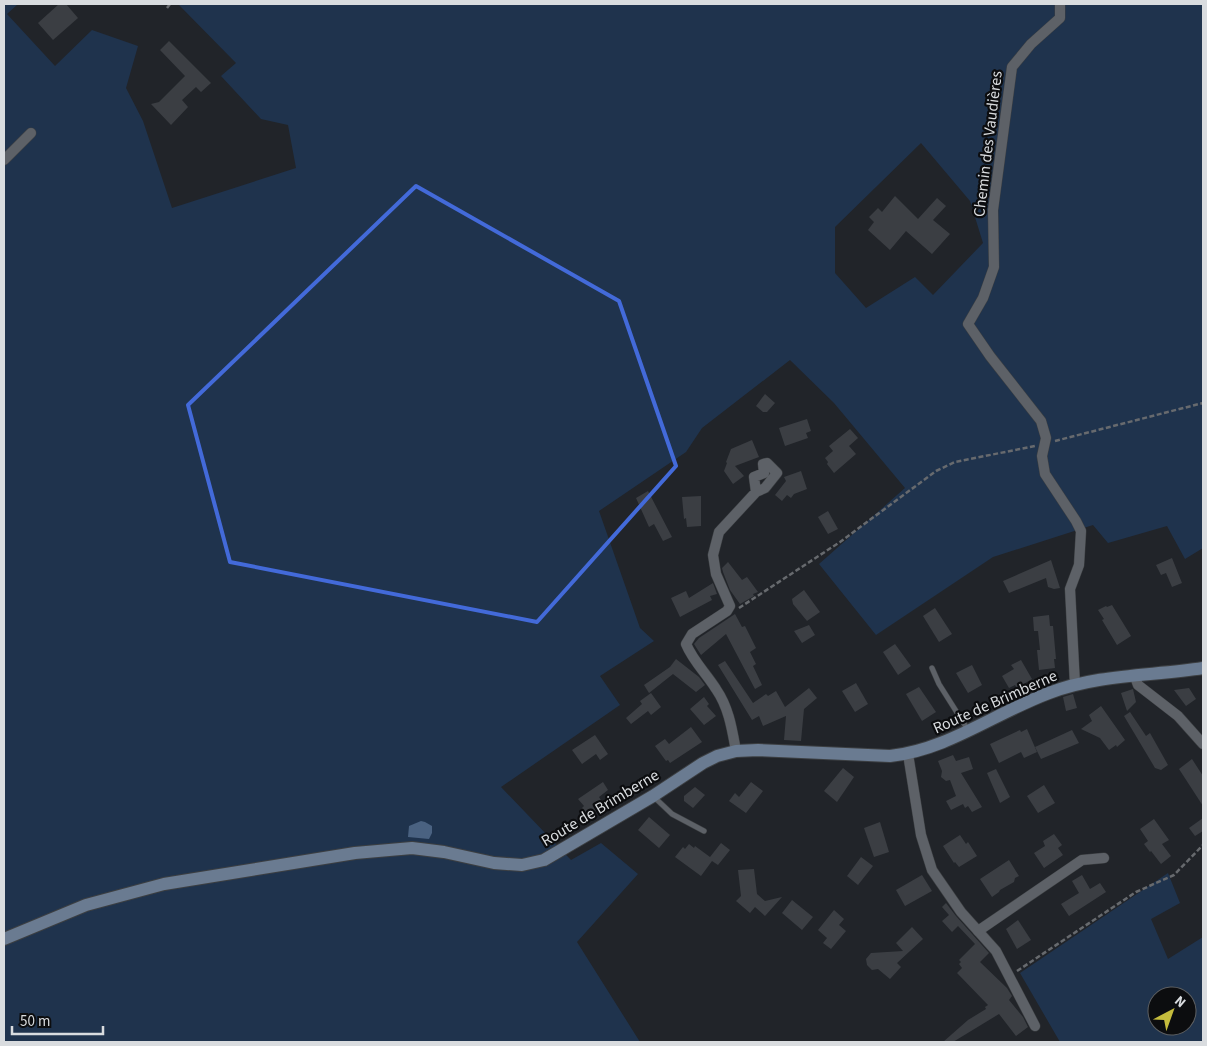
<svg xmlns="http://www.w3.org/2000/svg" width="1207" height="1046" font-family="'Source Sans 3',sans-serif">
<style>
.green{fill:#1f334d;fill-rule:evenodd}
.water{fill:#4a6281}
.building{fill:#3b3e43}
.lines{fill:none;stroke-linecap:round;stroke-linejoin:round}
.lane-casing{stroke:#3c3f42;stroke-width:6}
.street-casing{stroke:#3c3f42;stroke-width:11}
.secondary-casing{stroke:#3c3f42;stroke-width:14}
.path{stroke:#676a6e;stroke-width:2.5;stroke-dasharray:5 2.5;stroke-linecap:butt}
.lane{stroke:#5d6167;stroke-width:5}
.street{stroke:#5d6167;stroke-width:10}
.secondary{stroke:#6a7b91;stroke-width:12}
.marked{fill:none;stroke:#436ad9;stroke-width:4;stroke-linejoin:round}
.labels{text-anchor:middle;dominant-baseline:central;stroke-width:4.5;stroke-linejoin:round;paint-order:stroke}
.street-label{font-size:16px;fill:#d9dcdf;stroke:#0c0d0f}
</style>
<rect width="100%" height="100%" fill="#212429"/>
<g class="green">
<path d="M4,4h14l-11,10 48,52 37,-36 46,16 -12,42 17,33 29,87 124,-40 -8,-43 -27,-6 -40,-43 15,-13 -58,-59h1025v544l-18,11 -18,-33 -59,17 -15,-18 -100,32 -117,78 -57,-71 86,-76 -71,-85 -44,-43 -88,68 -16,24 -87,59 41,117 14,13 -54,35 20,29 -119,82 70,73 30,-17 37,31 -61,68 63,100h-636zM921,143l49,58 13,42 -50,52 -18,-18 -49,31 -31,-35v-46z"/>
<path d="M1168,873l12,30 -29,16 17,40 35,-22v105h-143l-40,-69zM1157,996h30v30h-30z"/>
</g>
<path class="water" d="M421,821l4,1 7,4v7l-3,6 -21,-2 1,-11z"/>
<g class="building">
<path d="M59,4h7l12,14 -25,22 -15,-17z"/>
<path d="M169,41l42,42 -10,9 -5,-5 -14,13 6,7 -17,18 -20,-21 8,-2 26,-26 -25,-26z"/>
<path d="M895,196l23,23 19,-21 9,8 -13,14 17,14 -18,20 -26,-23 -16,19 -22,-20 6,-8 -5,-5 9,-9 4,4z"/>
<path d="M765,394l10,9 -8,9h-4l-7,-6z"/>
<path d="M807,419l4,12 -5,2 2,5 -23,8 -6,-18z"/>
<path d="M850,429l8,9 -9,8 7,8 -22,19 -7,-9 1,-2 -3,-4 8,-7 -4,-5z"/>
<path d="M752,440l7,17 -24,9 9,10 -11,8 -9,-13 3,-8 -1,-1 5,-13z"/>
<path d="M801,471l6,18 -13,5 -3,4 -4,-3 -5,6 -7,-6 11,-14 -2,-4z"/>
<path d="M648,491l24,46 -9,4 -9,-17 -5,3 -13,-29z"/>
<path d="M701,496v30l-14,1 -1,-9 -2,1 -2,-22z"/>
<path d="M828,511l10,18 -10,5 -10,-17z"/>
<path d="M1172,558l10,25 -10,4 -6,-14 -5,2 -5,-10z"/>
<path d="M1051,560l9,28 -6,1 -6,-2 -2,-9 -37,15 -6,-12z"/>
<path d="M728,562l14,18 5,-3 11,15 -5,2 1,2 -14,8 -10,-14 -7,-18 -1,-4z"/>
<path d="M713,583l4,11 -7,2 2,4 -32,17 -9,-19 15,-7 3,7z"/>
<path d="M804,590l16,22 -13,9 -14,-17 -1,-5z"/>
<path d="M1112,605l19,31 -14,9 -15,-25 2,-1 -6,-9 8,-4 1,1z"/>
<path d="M935,608l17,26 -13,8 -16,-26z"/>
<path d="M735,614l7,13 3,-1 11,22 -6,4 6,12 -3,2 9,19 -7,4 -29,-55 -25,21 -7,-11 5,-6z"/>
<path d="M1049,615l1,11h3l3,33h-2l1,9 -16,2 -2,-20h3l-2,-19h-4l-1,-14z"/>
<path d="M809,625l6,10 -13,8 -8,-12z"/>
<path d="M895,644l16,22 -13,9 -15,-23z"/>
<path d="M676,659l23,18 6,8 -9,7 -23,-18 -24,19 -5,-8 26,-18z"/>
<path d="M1021,660l11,19 -15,9 -2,-3 -6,3 -7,-12 12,-7 -3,-4z"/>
<path d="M725,661l28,42 13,-9 2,2 8,-5 9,16 24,-19 8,10 -13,11 -3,32 -17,-1 2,-24 -23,10 -4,-10 -7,4 -34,-55z"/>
<path d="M972,665l10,20 -14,8 -12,-20z"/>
<path d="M856,683l12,21 -13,8 -13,-21z"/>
<path d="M919,687l17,25 -14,9 -16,-27z"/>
<path d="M1189,688l7,11 -10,7 -12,-16z"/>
<path d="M1133,689l3,13 -9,9 -6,-18z"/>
<path d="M651,693l10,14 -10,8 -3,-4 -17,13 -5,-6 16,-14 -2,-3z"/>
<path d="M1073,694l4,14 -11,3 -3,-14z"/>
<path d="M704,697l5,7 -2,2 9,10 -12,9 -14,-16z"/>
<path d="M1101,706l24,34 -8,7 -1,-2 -7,5 -9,-12 -19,-9 11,-8 -3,-6z"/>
<path d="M1130,712l16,24 4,-3 18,32 -7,5 -6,-2 -31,-52z"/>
<path d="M691,727l11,15 -32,21 -2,-3 -2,1 -11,-15 10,-7 4,5z"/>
<path d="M1027,729l10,23 -13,6 -3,-6 -22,11 -9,-19 30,-14 1,2z"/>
<path d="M1072,730l7,13 -38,16 -6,-12z"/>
<path d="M595,735l13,19 -8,6 -4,-6 -14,10 -10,-14z"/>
<path d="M953,755l3,6 13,-4 4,12 -12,4 21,34 -10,5 -4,-6 -3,2 -2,-4 -12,6 -5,-9 10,-5 -6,-16 -4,1 -5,-4 1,-6 -4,-10z"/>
<path d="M1192,759l11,17v30l-24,-37z"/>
<path d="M843,768l11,9 -17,25 -13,-11z"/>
<path d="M996,769l14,28 -10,6 -13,-30z"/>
<path d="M603,782l5,8 -9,7 5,8 -16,12 -6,-9 2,-2 -6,-7z"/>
<path d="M751,782l12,9 -17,22 -17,-12 6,-8 4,4z"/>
<path d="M1044,785l11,18 -17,10 -11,-17z"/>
<path d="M695,787l10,8 -12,13 -9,-7v-5z"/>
<path d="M649,817l21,18 -11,13 -21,-18z"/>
<path d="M1203,818v13l-8,5 -6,-8z"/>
<path d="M1154,819l15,21 -7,4 9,12 -10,8 -10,-13 -1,1 -6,-8 4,-3 -8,-12z"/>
<path d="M880,822l9,30 -15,5 -10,-29z"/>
<path d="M1054,834l8,11 -4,3 5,7 -19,13 -10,-15 11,-7 -2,-5z"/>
<path d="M960,835l6,9 2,-2 9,14 -18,11 -4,-5 -1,1 -11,-17z"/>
<path d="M721,843l9,7 -12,15 -6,-4 -11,15 -26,-19 8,-10 2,2 4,-5 5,4 1,-2 15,11z"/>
<path d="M861,857l12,9 -15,19 -11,-9z"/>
<path d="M1009,860l10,16 -4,2 -1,4 -14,8 -1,2 -7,5 -12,-18z"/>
<path d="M754,869l3,25 8,7 17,-4 -17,19 -10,-9 -5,6 -14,-12 5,-5 -3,-26z"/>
<path d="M922,875l10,16 -27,15 -9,-16z"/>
<path d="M1082,875l8,14 10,-6 6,9 -37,24 -8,-12 18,-11 -7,-12z"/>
<path d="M792,900l21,17 -11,13 -20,-17z"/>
<path d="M946,903l10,13 33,37 -9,9 27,26 5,8 -3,4 14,17 5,10 -12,9 -17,-22 -46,28h-10l25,-22 18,-11 -1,-2 3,-2 -31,-32 5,-5 -3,-4 2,-2 -2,-2 16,-16 -17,-18 -6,6 -10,-11 7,-6 -7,-8z"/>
<path d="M834,910l10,9 -5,6 7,6 -15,18 -8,-6 4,-5 -9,-8z"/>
<path d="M1018,920l13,20 -14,9 -11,-20z"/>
<path d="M912,927l11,12 -26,24 4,4 -11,12 -12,-10 -6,1 -5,-5 -1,-6 5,-6 32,-2 -7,-8z"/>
</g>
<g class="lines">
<defs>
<g id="lane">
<path d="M932,668l7,16 29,46"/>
<path d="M653,796l19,18 32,17"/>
</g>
<g id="street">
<path d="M1060,4v14l-29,26 -19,23 -19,143 1,57 -11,31 -15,26 22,32 51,65 5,17 -4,18 3,18 31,47 5,10 -2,34 -9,24 5,96"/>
<path d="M4,160l27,-27"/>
<path d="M1135,677l3,8 40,31 25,28"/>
<path d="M736,751c-4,-22 -7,-43 -20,-62 -10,-16 -23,-28 -30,-45l6,-10 35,-23 3,-5 -14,-32 -3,-19 6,-23 37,-40 9,-4 12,-15 -10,-10 -4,1 1,9 -10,4 2,15"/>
<path d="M908,754l13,81 11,35 29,42 35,39 39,75"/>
<path d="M978,931l104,-71 22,-2"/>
</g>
<path id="secondary" d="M4,939l82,-34 78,-21 191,-31 57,-5 32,4 50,11 28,2 22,-5 109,-64 50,-33 14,-7 19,-5 22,-1 132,6c57,-6 105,-43 159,-63 49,-19 103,-17 154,-25"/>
</defs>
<use href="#lane" class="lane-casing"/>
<use href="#street" class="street-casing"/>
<use href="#secondary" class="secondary-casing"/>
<g class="path">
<path d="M167,8l3,-4"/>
<path d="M1055,441l148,-38"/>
<path d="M739,608l101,-66 96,-71 19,-9 80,-16"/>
<path d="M1017,971l119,-79 38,-17 29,-30"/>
</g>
<use href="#lane" class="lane"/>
<use href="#street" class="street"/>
<use href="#secondary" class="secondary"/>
</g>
<path class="marked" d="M416,186l203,115 57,165 -139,156 -307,-60 -42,-157z"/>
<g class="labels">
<g class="street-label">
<text transform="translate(988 144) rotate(-83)">Chemin des Vaudières</text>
<text transform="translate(995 702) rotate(-24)">Route de Brimberne</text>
<text transform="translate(600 808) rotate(-31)">Route de Brimberne</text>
</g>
</g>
<rect width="1207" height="1046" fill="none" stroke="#d9dcdf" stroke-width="10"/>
<g transform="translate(1172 1011) rotate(41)"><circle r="24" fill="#0c0d0f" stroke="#5e6062"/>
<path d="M0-4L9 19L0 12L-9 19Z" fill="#c5bc3d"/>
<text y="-8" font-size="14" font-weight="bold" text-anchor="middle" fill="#d9dcdf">N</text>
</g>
<path d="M12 1026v8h91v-8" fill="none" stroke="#d9dcdf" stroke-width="2.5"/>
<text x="20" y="1026" font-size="15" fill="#d9dcdf" stroke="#0c0d0f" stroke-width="4" paint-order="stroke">50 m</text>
</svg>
